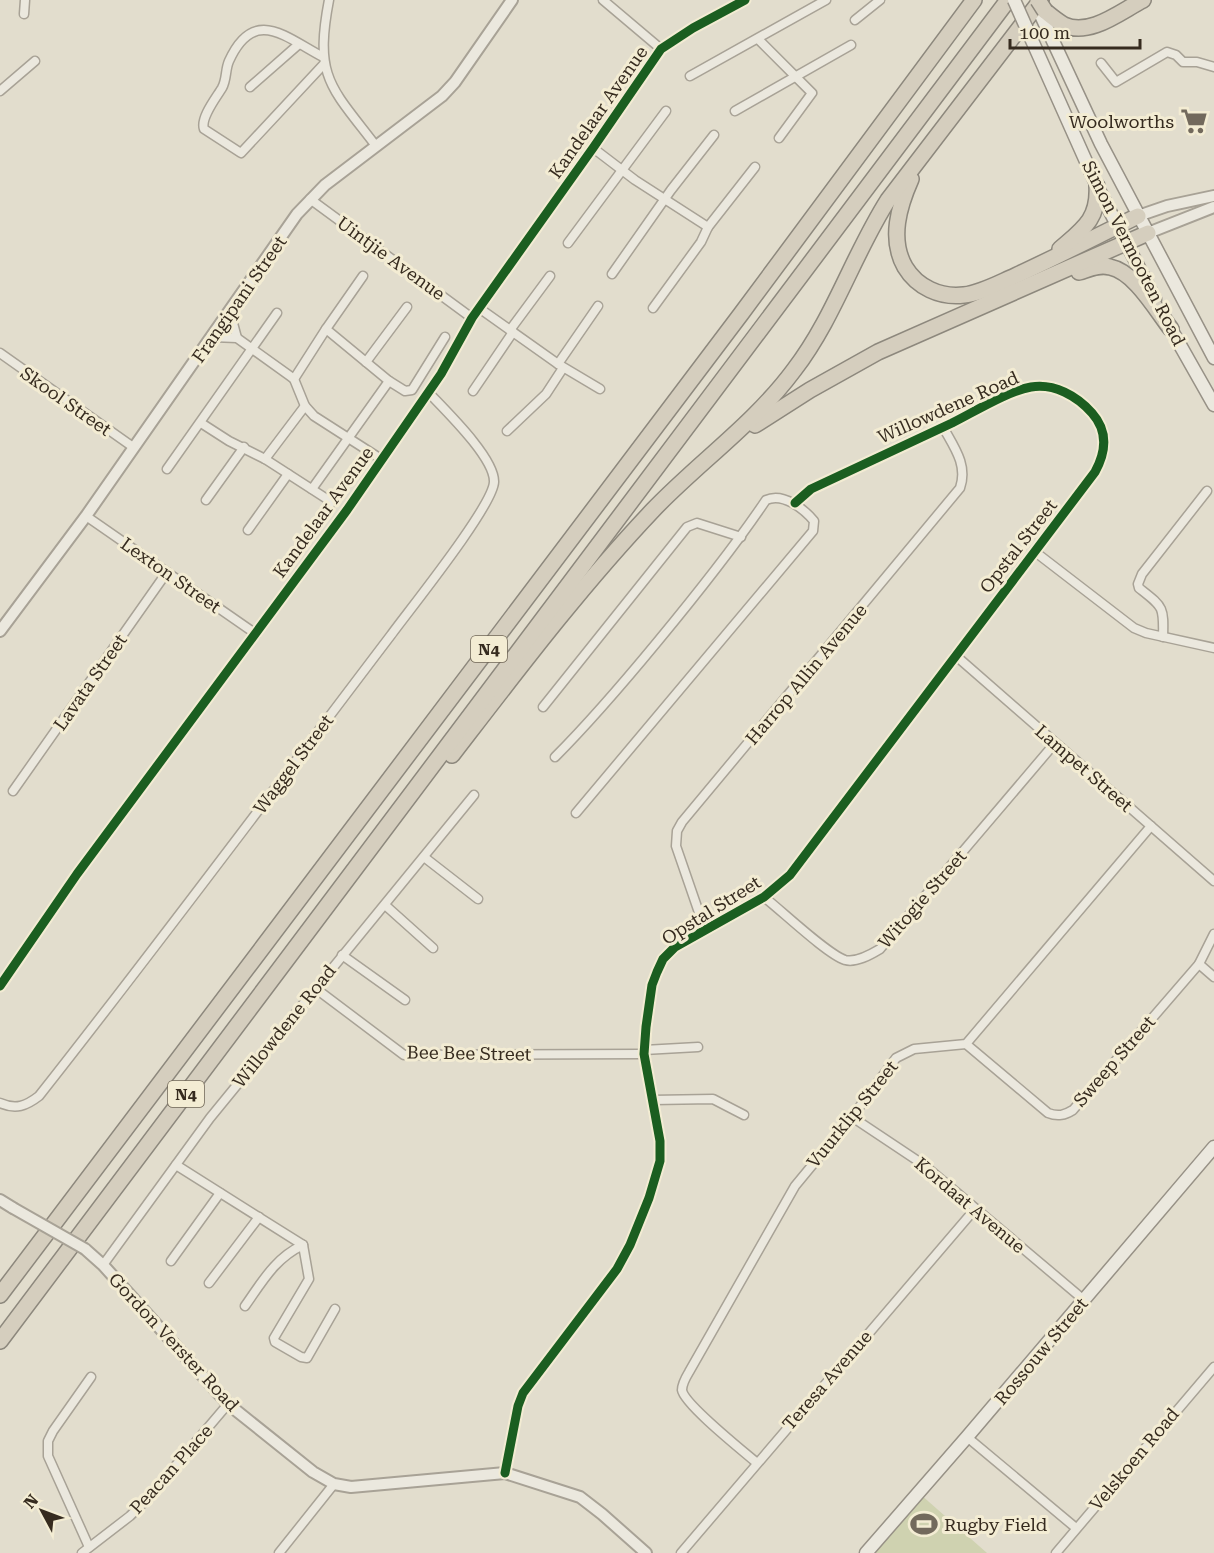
<svg xmlns="http://www.w3.org/2000/svg" width="1214" height="1553" font-family="'Roboto Serif',serif">
<style>
.pitch{fill:#cfd2b0}
.lines{fill:none;stroke-linecap:round;stroke-linejoin:round}
.minor-casing{stroke:#a8a296;stroke-width:11}
.tertiary-casing{stroke:#a8a296;stroke-width:14}
.secondary-casing{stroke:#979186;stroke-width:15}
.motorway-casing{stroke:#8d887d;stroke-width:18}
.minor{stroke:#ebe8de;stroke-width:8}
.tertiary{stroke:#ebe8de;stroke-width:10}
.secondary{stroke:#ebe8de;stroke-width:12}
.motorway{stroke:#d5cebe;stroke-width:15}
.tertiary-bridge-casing{stroke:#a8a296;stroke-width:14;stroke-linecap:butt}
.secondary-bridge-casing{stroke:#979186;stroke-width:15;stroke-linecap:butt}
.motorway-bridge-casing{stroke:#8d887d;stroke-width:18;stroke-linecap:butt}
.tertiary-bridge{stroke:#ebe8de;stroke-width:10}
.secondary-bridge{stroke:#ebe8de;stroke-width:12}
.motorway-bridge{stroke:#d5cebe;stroke-width:15}
.cycleway-casing{stroke:#f3ecd3;stroke-width:13}
.cycleway{stroke:#1b5e20;stroke-width:9}
.labels{text-anchor:middle;dominant-baseline:central;stroke-width:6;stroke-linejoin:round;paint-order:stroke}
.shield{fill:#f3ecd3;stroke:#6f6555;stroke-width:1.5}
.shield-label{font-size:16px;font-weight:bold;fill:#362b1f}
.street-label{font-size:18px;fill:#362b1f;stroke:#f3ecd3}
.poi-label{font-size:18px;fill:#362b1f;stroke:#f3ecd3;text-anchor:end}
</style>
<rect width="100%" height="100%" fill="#e2ddcd"/>
<path class="pitch" d="M920,1494l67,59h-118z"/>
<g class="lines">
<defs>
<g id="minor">
<path d="M329,0c-15,78 2,87 47,146"/>
<path d="M603,0l58,49"/>
<path d="M24,14l1,-14"/>
<path d="M855,20l25,-20"/>
<path d="M758,39l54,54 -33,45"/>
<path d="M323,57c-38,-20 -69,-51 -94,4 -4,9 -2,18 -7,27 -6,10 -22,30 -18,41l37,24 83,-89"/>
<path d="M1101,63l15,19 51,-30 9,3 7,7h14l17,5"/>
<path d="M690,76l136,-76"/>
<path d="M250,87l49,-43"/>
<path d="M0,91l35,-30"/>
<path d="M735,111l116,-66"/>
<path d="M593,148l42,32 73,47 47,-60"/>
<path d="M310,199l162,119"/>
<path d="M568,243l98,-132"/>
<path d="M612,274l59,-84 43,-55"/>
<path d="M363,276l-37,53 63,52"/>
<path d="M479,308l79,56 42,25"/>
<path d="M653,308l48,-66 7,-15"/>
<path d="M230,312l7,26"/>
<path d="M510,330l40,-54"/>
<path d="M212,337l25,1 53,38 4,3 11,27 9,10 67,43"/>
<path d="M0,353l133,94"/>
<path d="M366,362l41,-55"/>
<path d="M558,364l40,-58"/>
<path d="M294,379l32,-50"/>
<path d="M473,391l40,-59"/>
<path d="M201,423l28,18 36,18 62,40 3,4 -1,5 -37,52"/>
<path d="M507,431l39,-37 17,-26"/>
<path d="M265,459l40,-53"/>
<path d="M167,469l110,-156"/>
<path d="M312,489l77,-108 16,10 7,-1 33,-53"/>
<path d="M206,500l38,-53"/>
<path d="M86,516l170,118"/>
<path d="M248,530l40,-56"/>
<path d="M1034,551l100,77 12,5 68,15"/>
<path d="M1163,637c1,-31 0,-30 -24,-49l-1,-4 4,-10 65,-83"/>
<path d="M955,655l259,226"/>
<path d="M543,707l144,-180 10,-4 44,14"/>
<path d="M555,757c37,-37 70,-76 103,-116 38,-46 75,-92 108,-141 17,-8 38,9 48,21l-1,10 -237,282"/>
<path d="M13,791l154,-219"/>
<path d="M424,857l54,42"/>
<path d="M764,897c18,14 63,57 81,63 11,3 25,-5 35,-11l175,-206"/>
<path d="M385,905l48,43"/>
<path d="M705,930l-29,-84 1,-15 5,-9 278,-334c8,-23 -6,-41 -17,-61"/>
<path d="M342,955l63,45"/>
<path d="M1199,964l15,13"/>
<path d="M0,986l77,-112 270,-364 94,-136 31,-56 121,-170 68,-99 32,-21 52,-28"/>
<path d="M315,988l89,67 240,-1"/>
<path d="M966,1044l82,69c10,4 17,2 25,-3l126,-146 15,-30"/>
<path d="M644,1050l54,-3"/>
<path d="M652,1100l61,-1 31,16"/>
<path d="M0,1103c16,7 26,3 39,-7 120,-152 235,-307 352,-461 19,-26 102,-129 103,-153 1,-24 -49,-72 -66,-90"/>
<path d="M852,1117l72,48 160,135"/>
<path d="M176,1165l127,80 6,34 -35,59 1,4 26,15 6,1 28,-49"/>
<path d="M171,1261l49,-68"/>
<path d="M103,1265l107,-147 264,-323"/>
<path d="M209,1283l50,-66"/>
<path d="M245,1306c17,-24 30,-48 58,-61"/>
<path d="M967,1437l109,91"/>
<path d="M757,1463c-14,-12 -73,-59 -75,-73 0,-6 4,-13 7,-18l106,-186 57,-69 44,-59 18,-9 52,-5 185,-218"/>
<path d="M505,1473l13,-67 5,-13 94,-124 13,-24 19,-47 11,-37v-20l-16,-87 2,-27 6,-42 5,-13 6,-13 12,-12 89,-50 26,-22 305,-403c11,-20 13,-41 -3,-59 -15,-17 -38,-30 -61,-26 -23,4 -57,25 -79,36 -47,22 -94,44 -141,66l-16,14"/>
<path d="M89,1547l-41,-91v-15l5,-10 38,-54"/>
<path d="M82,1553l48,-37 18,-18 80,-94"/>
<path d="M279,1553l55,-69"/>
<path d="M681,1553l294,-344"/>
<path d="M1056,1553l158,-186"/>
</g>
<g id="tertiary">
<path d="M1138,216l29,-10 47,-10"/>
<path d="M1148,233l66,-26"/>
<path d="M0,631l86,-115 211,-302 28,-29 117,-89 13,-14 57,-82"/>
<path d="M0,1200l13,8"/>
<path d="M85,1249l18,16 125,139 85,68 21,12 17,3 154,-14 75,24 22,17 44,39"/>
</g>
<g id="secondary">
<path d="M1039,11l62,133 113,214"/>
<path d="M1026,27l71,159 58,113"/>
<path d="M1167,322l47,83"/>
<path d="M866,1553l101,-116 247,-290"/>
</g>
<g id="motorway">
<path d="M1045,11c6,5 12,10 19,14 26,12 57,-14 79,-25"/>
<path d="M911,179c-12,27 -22,60 -6,88 12,20 35,31 59,28 17,-2 35,-12 51,-19 41,-19 82,-40 123,-60"/>
<path d="M1060,249c23,-20 39,-30 37,-63"/>
<path d="M1079,272c10,-3 20,-8 31,-5 25,5 46,43 61,62"/>
<path d="M755,425l55,-35 68,-38 270,-119"/>
<path d="M452,755c64,-83 128,-168 201,-245 46,-48 101,-86 141,-140 40,-52 59,-115 94,-170l153,-200"/>
<path d="M0,1295l741,-981 233,-314"/>
<path d="M0,1341l1008,-1341"/>
</g>
</defs>
<use href="#minor" class="minor-casing"/>
<use href="#tertiary" class="tertiary-casing"/>
<use href="#secondary" class="secondary-casing"/>
<use href="#motorway" class="motorway-casing"/>
<use href="#minor" class="minor"/>
<use href="#tertiary" class="tertiary"/>
<use href="#secondary" class="secondary"/>
<use href="#motorway" class="motorway"/>
<defs>
<path id="tertiary-bridge" d="M13,1208l72,41"/>
<path id="secondary-bridge" d="M1014,0l12,27"/>
<path id="motorway-bridge" d="M1038,0l7,11"/>
</defs>
<use href="#tertiary-bridge" class="tertiary-bridge-casing"/>
<use href="#secondary-bridge" class="secondary-bridge-casing"/>
<use href="#motorway-bridge" class="motorway-bridge-casing"/>
<use href="#tertiary-bridge" class="tertiary-bridge"/>
<use href="#secondary-bridge" class="secondary-bridge"/>
<use href="#motorway-bridge" class="motorway-bridge"/>
<defs>
<g id="cycleway">
<path d="M0,986l77,-112 270,-364 94,-136 31,-56 121,-170 68,-99 32,-21 52,-28"/>
<path d="M505,1473l13,-67 5,-13 94,-124 13,-24 19,-47 11,-37v-20l-16,-87 2,-27 6,-42 5,-13 6,-13 12,-12 89,-50 26,-22 305,-403c11,-20 13,-41 -3,-59 -15,-17 -38,-30 -61,-26 -23,4 -57,25 -79,36 -47,22 -94,44 -141,66l-16,14"/>
</g>
</defs>
<use href="#cycleway" class="cycleway-casing"/>
<use href="#cycleway" class="cycleway"/>
</g>
<defs>
<symbol id="supermarket-bare" viewBox="-9 -9 18 18"><path d="M-6-5.5h2.5l.6 2H6L4.5 2H-2.5L-4.4-4H-6ZM-1.5 3.2a1.3 1.3 0 1 0 .1 0ZM3 3.2a1.3 1.3 0 1 0 .1 0Z" fill="#72695c" stroke="#f3ecd3" stroke-width="2.5" paint-order="stroke"/></symbol>
<symbol id="stadium-bare" viewBox="-9 -9 18 18"><path d="M0-5a6.5 5 0 1 0 0 10a6.5 5 0 1 0 0-10ZM-3.5-1.8h7v3.6h-7Z" fill="#72695c" stroke="#f3ecd3" stroke-width="2.5" paint-order="stroke"/></symbol>
</defs>
<g fill-rule="evenodd">
<use href="#supermarket-bare" x="1175" y="102" width="38" height="38"/>
<use href="#stadium-bare" x="905" y="1505" width="38" height="38"/>
</g>
<g class="labels">
<g class="shield">
<rect x="471" y="636" width="36" height="26" rx="4.5"/>
<rect x="168" y="1081" width="36" height="26" rx="4.5"/>
</g>
<g class="shield-label">
<text x="489" y="649">N4</text>
<text x="186" y="1094">N4</text>
</g>
<g class="street-label">
<text transform="translate(598 112) rotate(-55)">Kandelaar Avenue</text>
<text transform="translate(1134 253) rotate(63)">Simon Vermooten Road</text>
<text transform="translate(391 258) rotate(36)">Uintjie Avenue</text>
<text transform="translate(239 299) rotate(-55)">Frangipani Street</text>
<text transform="translate(66 401) rotate(35)">Skool Street</text>
<text transform="translate(948 407) rotate(-24)">Willowdene Road</text>
<text transform="translate(323 512) rotate(-54)">Kandelaar Avenue</text>
<text transform="translate(1018 546) rotate(-52)">Opstal Street</text>
<text transform="translate(171 575) rotate(35)">Lexton Street</text>
<text transform="translate(806 674) rotate(-50)">Harrop Allin Avenue</text>
<text transform="translate(90 682) rotate(-55)">Lavata Street</text>
<text transform="translate(293 764) rotate(-53)">Waggel Street</text>
<text transform="translate(1084 768) rotate(41)">Lampet Street</text>
<text transform="translate(922 899) rotate(-49)">Witogie Street</text>
<text transform="translate(711 910) rotate(-32)">Opstal Street</text>
<text transform="translate(284 1026) rotate(-51)">Willowdene Road</text>
<text transform="translate(469 1053) rotate(1)">Bee Bee Street</text>
<text transform="translate(1114 1061) rotate(-49)">Sweep Street</text>
<text transform="translate(852 1114) rotate(-51)">Vuurklip Street</text>
<text transform="translate(970 1205) rotate(40)">Kordaat Avenue</text>
<text transform="translate(174 1342) rotate(47)">Gordon Verster Road</text>
<text transform="translate(1041 1351) rotate(-50)">Rossouw Street</text>
<text transform="translate(827 1380) rotate(-49)">Teresa Avenue</text>
<text transform="translate(1134 1459) rotate(-50)">Velskoen Road</text>
<text transform="translate(171 1469) rotate(-48)">Peacan Place</text>
</g>
<g class="poi-label">
<text x="1174" y="121">Woolworths</text>
<text x="944" y="1524" text-anchor="start">Rugby Field</text>
</g>
</g>
<g transform="translate(42 1511) rotate(311)" stroke="#f3ecd3" stroke-width="4.5" paint-order="stroke">
<path d="M0-4.5L10 22L0 15L-10 22Z" fill="#362b1f"/>
<text y="-9" font-size="16" font-weight="bold" text-anchor="middle" fill="#362b1f">N</text>
</g>
<path d="M1010 39v9h130v-9" fill="none" stroke="#362b1f" stroke-width="3"/>
<text x="1019" y="39" font-size="18" fill="#362b1f" stroke="#f3ecd3" stroke-width="4.5" paint-order="stroke">100 m</text>
</svg>
